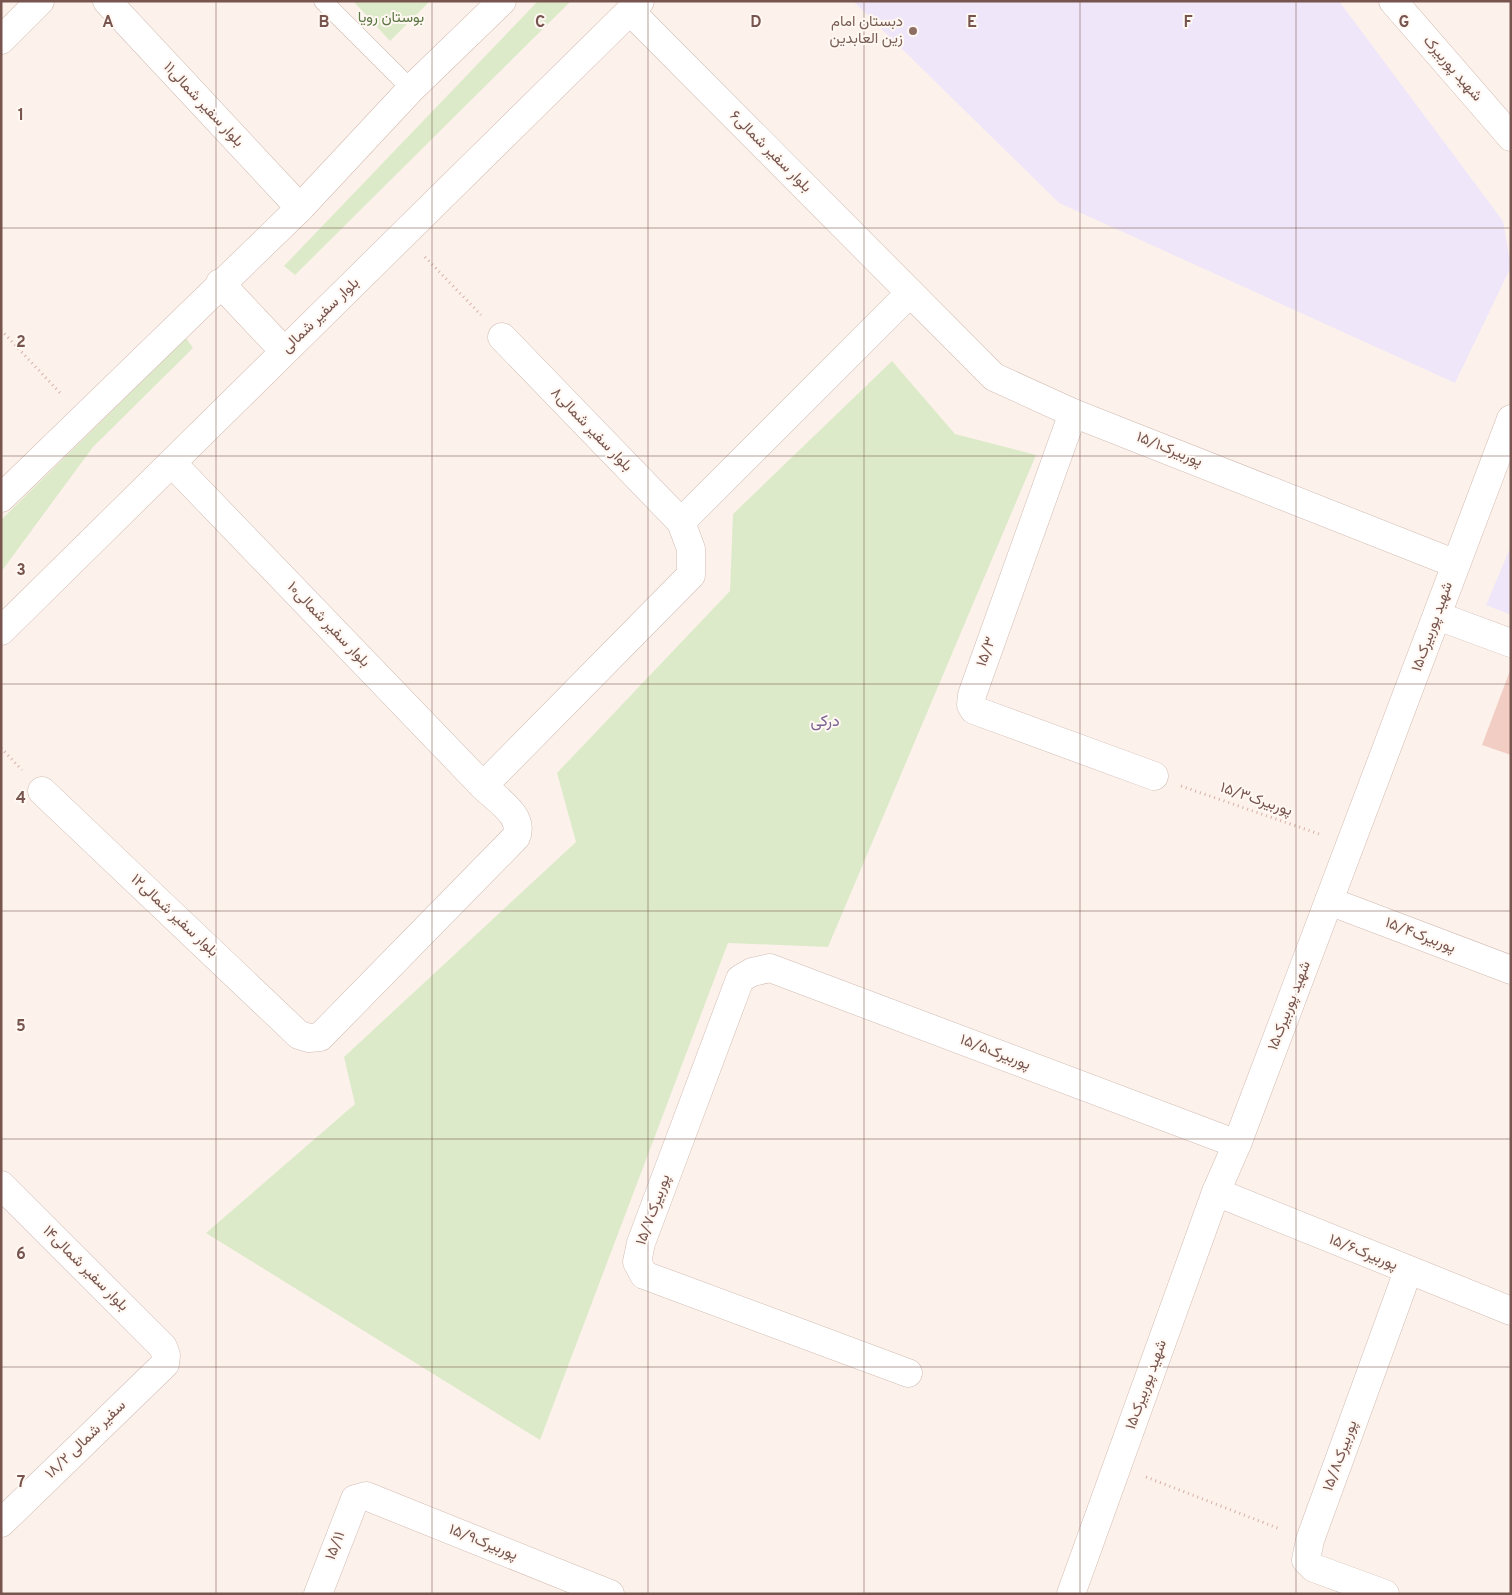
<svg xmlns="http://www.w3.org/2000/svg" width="1512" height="1595" font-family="Overpass,Vazirmatn,sans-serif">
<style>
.education{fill:#efe7f9}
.green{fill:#ddeac9}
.building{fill:#f1cdc4}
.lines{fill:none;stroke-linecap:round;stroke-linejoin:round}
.lane-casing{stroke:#d1bbb3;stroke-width:19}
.street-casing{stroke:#d1bbb3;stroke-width:29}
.secondary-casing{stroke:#d4bab0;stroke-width:29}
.path{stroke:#d7b0a6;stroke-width:3;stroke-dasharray:1 4;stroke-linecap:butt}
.lane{stroke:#fff;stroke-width:18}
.street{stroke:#fff;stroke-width:28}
.secondary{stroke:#fff;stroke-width:28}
.grid{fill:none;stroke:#77554e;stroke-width:1;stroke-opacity:0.55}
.education-dot{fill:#8d6e63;stroke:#fff7f2;stroke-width:2}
.labels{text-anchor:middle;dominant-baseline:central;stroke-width:4;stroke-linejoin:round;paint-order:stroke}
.park-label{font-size:15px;fill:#5c7743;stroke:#fff7f2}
.education-label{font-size:15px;fill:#785e54;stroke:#fff7f2;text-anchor:end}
.street-label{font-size:15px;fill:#77554e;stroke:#fff7f2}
.neighbourhood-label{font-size:16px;fill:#7b6693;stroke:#fff7f2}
.grid-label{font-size:16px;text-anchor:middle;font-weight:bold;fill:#77554e;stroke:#fff7f2;stroke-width:4;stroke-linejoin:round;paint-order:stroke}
</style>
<rect width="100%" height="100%" fill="#fcf2eb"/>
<g class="education">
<path d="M853,1h486l164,220 8,46 -56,116 -396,-180z"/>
<path d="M1511,546v69l-25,-10z"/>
</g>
<g class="green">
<path d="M353,1h77l-40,40z"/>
<path d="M538,1h33l-276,274 -11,-9z"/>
<path d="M186,338l7,10 -100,99 -92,125v-52z"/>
<path d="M892,361l63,73 81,21 -208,492 -100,-4 -188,497 -334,-207 149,-129 -11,-47 232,-215 -19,-69 173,-182 3,-77z"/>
</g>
<path class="building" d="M1511,668v87l-29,-10z"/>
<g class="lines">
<defs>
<path id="lane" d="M323,1l88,88"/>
<g id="street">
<path d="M107,1l193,207"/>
<path d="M630,11l364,366 79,36 383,151"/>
<path d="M1,40l39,-39"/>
<path d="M1073,413l-101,282 -1,10 3,5 180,66"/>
<path d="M681,522l229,-229"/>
<path d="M1438,616l73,27"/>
<path d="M483,786l208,-211v-26l-10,-27 -179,-185"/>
<path d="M42,791l257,244 10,3 11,-1 196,-200c9,-21 -19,-37 -33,-51l-311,-323"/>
<path d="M1329,901l182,69"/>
<path d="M1,1185l162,162 3,8 -1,9 -164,159"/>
<path d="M1216,1192l295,119"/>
<path d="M908,1373l-264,-98 -7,-13 4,-19 99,-264 12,-7 18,-4 467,176"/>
<path d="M318,1594l37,-95 11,-3 244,98"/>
<path d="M1385,1594l-71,-26 -8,-8 4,-20 98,-269"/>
</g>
<g id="secondary">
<path d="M1393,1l118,136"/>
<path d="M220,283l64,68"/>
<path d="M1,498l299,-290 111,-119 91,-88"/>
<path d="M1,631l639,-630"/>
<path d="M1071,1594l145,-402 21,-48 274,-725"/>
</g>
</defs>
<use href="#lane" class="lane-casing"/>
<use href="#street" class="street-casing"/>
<use href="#secondary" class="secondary-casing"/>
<g class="path">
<path d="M425,257l56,58"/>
<path d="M1,330l61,65"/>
<path d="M1,748l21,22"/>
<path d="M1181,786l141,49"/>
<path d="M1146,1477l134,52"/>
</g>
<use href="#lane" class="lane"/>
<use href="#street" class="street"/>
<use href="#secondary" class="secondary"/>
</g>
<path class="grid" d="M216,1v1593M432,1v1593M648,1v1593M864,1v1593M1080,1v1593M1296,1v1593M1,228h1510M1,456h1510M1,684h1510M1,911h1510M1,1139h1510M1,1367h1510"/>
<circle class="education-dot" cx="913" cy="31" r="5"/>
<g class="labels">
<g class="park-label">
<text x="391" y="18">بوستان رویا</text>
</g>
<g class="education-label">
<text x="903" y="22">دبستان امام<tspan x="903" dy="17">زین العابدین</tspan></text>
</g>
<g class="street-label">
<text transform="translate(1452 69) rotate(49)">شهید پوربیرک</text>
<text transform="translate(203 105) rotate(47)">بلوار سفیر شمالی۱۱</text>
<text transform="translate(770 152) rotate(45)">بلوار سفیر شمالی۶</text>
<text transform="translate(321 316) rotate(-44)">بلوار سفیر شمالی</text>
<text transform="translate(591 430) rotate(46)">بلوار سفیر شمالی۸</text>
<text transform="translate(1169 450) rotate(22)">پوربیرک۱۵/۱</text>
<text transform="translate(328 625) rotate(46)">بلوار سفیر شمالی۱۰</text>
<text transform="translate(1433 627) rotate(-70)">شهید پوربیرک۱۵</text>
<text transform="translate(987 652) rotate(-70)">۱۵/۳</text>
<text transform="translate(1256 800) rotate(19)">پوربیرک۱۵/۳</text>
<text transform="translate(174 916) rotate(43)">بلوار سفیر شمالی۱۲</text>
<text transform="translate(1420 936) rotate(21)">پوربیرک۱۵/۴</text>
<text transform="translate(1290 1006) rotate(-69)">شهید پوربیرک۱۵</text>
<text transform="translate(995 1053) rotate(21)">پوربیرک۱۵/۵</text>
<text transform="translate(654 1210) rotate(-70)">پوربیرک۱۵/۷</text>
<text transform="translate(1363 1253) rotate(22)">پوربیرک۱۵/۶</text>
<text transform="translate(85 1269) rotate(45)">بلوار سفیر شمالی۱۴</text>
<text transform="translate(1147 1385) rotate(-70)">شهید پوربیرک۱۵</text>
<text transform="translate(86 1440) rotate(-44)">سفیر شمالی ۱۸/۲</text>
<text transform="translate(1341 1456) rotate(-70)">پوربیرک۱۵/۸</text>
<text transform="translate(483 1543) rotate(22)">پوربیرک۱۵/۹</text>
<text transform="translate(336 1546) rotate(-69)">۱۵/۱۱</text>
</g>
<g class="neighbourhood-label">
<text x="825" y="722">درکی</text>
</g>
</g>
<g class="grid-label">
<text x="108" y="27">A</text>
<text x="324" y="27">B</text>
<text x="540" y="27">C</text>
<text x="756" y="27">D</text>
<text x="972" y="27">E</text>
<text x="1188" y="27">F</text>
<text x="1404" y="27">G</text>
<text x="21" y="120">1</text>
<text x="21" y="347">2</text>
<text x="21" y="575">3</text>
<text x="21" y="803">4</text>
<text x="21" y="1031">5</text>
<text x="21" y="1259">6</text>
<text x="21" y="1487">7</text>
</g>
<rect width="1512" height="1595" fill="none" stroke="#77554e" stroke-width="5"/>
</svg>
